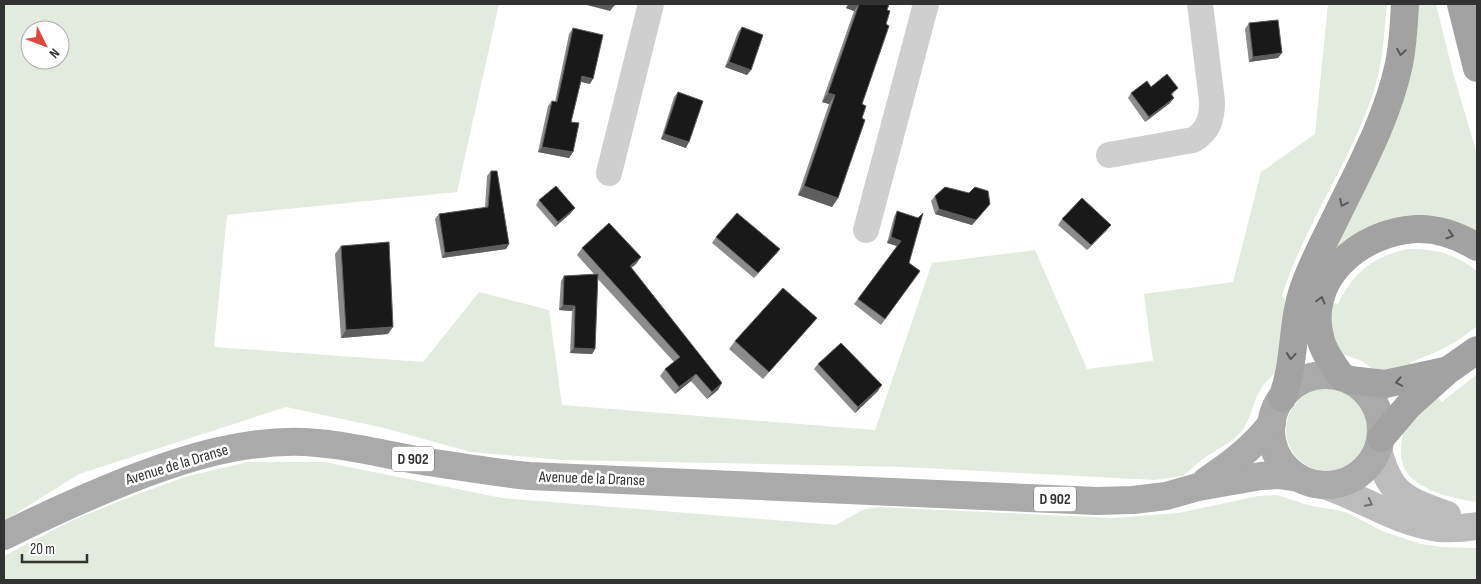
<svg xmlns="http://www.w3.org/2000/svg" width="1481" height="584" font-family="'Sofia Sans Condensed',sans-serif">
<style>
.green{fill:#e3ebde;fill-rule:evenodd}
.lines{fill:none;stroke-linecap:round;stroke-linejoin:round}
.minor{stroke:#cfcfcf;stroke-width:26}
.secondary{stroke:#bcbcbc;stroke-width:28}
.primary{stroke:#aaa;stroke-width:28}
.trunk{stroke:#a2a2a2;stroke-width:28}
.wall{fill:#8c8c8c}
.shaded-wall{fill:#5e5e5e}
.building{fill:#191919;stroke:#5e5e5e}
.oneway{stroke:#595959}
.oneway2{stroke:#707070}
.labels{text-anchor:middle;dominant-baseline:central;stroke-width:5;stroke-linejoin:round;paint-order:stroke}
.shield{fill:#fff;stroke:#707070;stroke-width:1}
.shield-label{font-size:15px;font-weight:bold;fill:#323232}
.street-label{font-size:16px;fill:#323232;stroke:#fff}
</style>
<rect width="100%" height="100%" fill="#fff"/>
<g class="green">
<path d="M4,4h495l-42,188 -230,23 -13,132 209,15 56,-70 70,18 13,95 313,25 57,-167 103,-13 52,119 66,-8 -9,-67 89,-12 28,-110 54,-38 13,-130h59c-3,30 -4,61 -14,90 -24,70 -69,132 -91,202l3,2 -4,69 -18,18 -7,13 -6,18 -6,12 -11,12 -32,20 -18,16 -28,4 -250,-13 -342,-7 -92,-8 -87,-24 -98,-21 -207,67 -75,47zM30,30h30v30h-30z"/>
<path d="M1413,4h23l17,69 24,81v81l-138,14 -6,-6z"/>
<path d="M1407,249c30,0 46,4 70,22v55c-20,17 -41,27 -66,36l-1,7 -28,7 -22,-16 -21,-7 -10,-24 3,-27 6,2c17,-33 33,-46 69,-55z"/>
<path d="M1477,374v128c-24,-3 -70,-13 -75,-41 -3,-11 1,-25 2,-36l34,-28 4,5z"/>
<circle cx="1327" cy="430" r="41"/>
<path d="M248,462h76l178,36 334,27 26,-15 16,-3 235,11 65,-5 80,-17 19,-1 34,11 26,4 11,3 34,18 39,13 21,3 35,1v32h-1473v-24l67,-35 59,-24 58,-21z"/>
</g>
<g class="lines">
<g class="minor">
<path d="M1109,155l84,-15c16,-9 19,-22 19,-39l-12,-97"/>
<path d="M609,173l42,-169"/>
<path d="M866,230l60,-226"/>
</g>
<g class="secondary">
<path d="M1378,449c11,46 27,51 69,66"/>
<path d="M1324,485c39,13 74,38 115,43 13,1 25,0 38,-2"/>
</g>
<g class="primary">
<circle cx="1326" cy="430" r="55"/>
<path d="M1206,481c25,-17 47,-33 66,-58"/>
<path d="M4,536c42,-21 84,-40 127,-57 57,-22 112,-39 173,-37 38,2 75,11 112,18 38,6 75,12 113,16l568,25 36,-1 33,-4 32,-9 63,-11 18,-1 20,3"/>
</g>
<g class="trunk">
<path d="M1461,4l16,64"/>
<path d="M1342,377c-8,-11 -17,-23 -21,-36 -18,-61 38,-109 95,-112 22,-1 43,7 61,18"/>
<path d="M1350,380l35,4 60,-13"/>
<path d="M1282,398c14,-35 9,-75 22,-111 9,-26 23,-51 35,-76 23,-47 49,-95 60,-147 4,-20 5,-40 6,-60"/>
<path d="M1381,438l28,-33 38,-34 30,-21"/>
</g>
</g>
<g class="wall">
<path d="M848,4h41l-27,100 -24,94 -6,9 -34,-12 31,-91 -7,-2 32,-91 -8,-3z"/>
<path d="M1249,23l29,35 -29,4 -4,-33z"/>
<path d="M742,27l9,43 -4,5 -22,-8 13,-35z"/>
<path d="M573,28l17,56 -9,-2 -10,40 2,30 -4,6 -31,-6 10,-46 4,-5 3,1 14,-68z"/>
<path d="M1151,87l23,6 -2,2 -2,8 -25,19 -17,-24 3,-5z"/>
<path d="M678,92l8,56 -25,-9 13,-42z"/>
<path d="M491,171l18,73 -3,5 -64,9 -7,-39 4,-5 46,-6 2,-32z"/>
<path d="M935,196l55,8 -18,21 -37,-11 -4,-13z"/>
<path d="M539,200l32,13 -16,14 -19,-22z"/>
<path d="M897,211l12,52 11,8 -39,54 -27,-21 43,-58 -10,-3 7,-26z"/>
<path d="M1062,219l45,11 -20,20 -29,-25z"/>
<path d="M716,237l64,12 -4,5 -22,24 -42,-35z"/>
<path d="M341,246l47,88 -47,4 -6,-84z"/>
<path d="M582,248l59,9 -5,7 -5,4 91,115 -4,7 -11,9 -16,-18 -16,13 -15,-18 5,-7 9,-7 -77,-84 -2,71 -3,5 -22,-1 2,-42 -13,-1 2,-29 3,-5 30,-2 -17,-19z"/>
<path d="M817,318l-6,7 -48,54 -34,-30 6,-8z"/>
<path d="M818,364l60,27 -23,22 -41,-44z"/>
</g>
<g class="shaded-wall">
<path d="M583,4h23l8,2 -4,5z"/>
<path d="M849,4h10l-5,7 -8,-3z"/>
<path d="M1282,53l-4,5 -29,4 4,-5z"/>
<path d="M729,62l22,8 -4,5 -22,-8z"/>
<path d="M582,76l11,3 -3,5 -11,-3z"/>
<path d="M828,93l7,2 -6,9 -7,-2z"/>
<path d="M1174,98l-4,5 -25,19 4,-5z"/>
<path d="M664,134l25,8 -3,6 -25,-9z"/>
<path d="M542,147l31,5 -4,6 -31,-6z"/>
<path d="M804,186l34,12 -6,9 -34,-12z"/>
<path d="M990,204l-18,21 -37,-11 4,-5z"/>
<path d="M575,208l-4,5 -16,14 3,-5z"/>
<path d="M1111,225l-4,5 -20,20 4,-5z"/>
<path d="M891,237l10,4 -4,5 -10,-3z"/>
<path d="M509,244l-3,5 -64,9 3,-5z"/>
<path d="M780,249l-4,5 -22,24 4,-5z"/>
<path d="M641,257l-5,7 -11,9 5,-7z"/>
<path d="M563,305l12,1 -3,5 -13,-1z"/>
<path d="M393,327l-5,7 -47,4 5,-8z"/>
<path d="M574,348l21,1 -3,5 -22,-1z"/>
<path d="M696,374l-5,7 -16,13 4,-7z"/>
<path d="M722,383l-4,7 -11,9 5,-7z"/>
<path d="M882,385l-4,6 -23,22 3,-6z"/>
</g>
<g class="building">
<path d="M606,4h8v2z"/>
<path d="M859,4h30l-2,6 3,1 -4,13 3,2 -27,78 4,2 -4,12 3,2 -27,78 -34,-12 31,-91 -7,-2z"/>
<path d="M1278,20l4,33 -29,4 -4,-34z"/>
<path d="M742,27l21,8 -12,35 -22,-8z"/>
<path d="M573,28l30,7 -10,44 -11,-3 -11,46 8,1 -6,29 -31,-5 10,-46 5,1z"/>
<path d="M1167,74l11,14 -7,6 3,4 -25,19 -18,-24 16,-12 4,6z"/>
<path d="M678,92l25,9 -14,41 -25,-8z"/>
<path d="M491,171h6l12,73 -64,9 -6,-39 49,-7z"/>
<path d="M556,186l19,22 -17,14 -19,-22z"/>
<path d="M945,187l24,6 6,-6 13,4 2,13 -14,16 -37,-11 -4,-13z"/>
<path d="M1082,198l29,27 -20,20 -29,-26z"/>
<path d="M897,211l21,7 5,-5 -14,50 11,8 -35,48 -27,-20 43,-58 -10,-4z"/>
<path d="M737,213l43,36 -22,24 -42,-36z"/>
<path d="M609,223l32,34 -11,9 92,117 -10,9 -16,-18 -17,13 -14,-18 15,-12 -98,-109z"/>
<path d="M389,242l4,85 -47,3 -5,-84z"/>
<path d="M598,274l-3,75 -21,-1 1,-42 -12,-1 1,-29z"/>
<path d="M783,288l34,30 -48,54 -34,-31z"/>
<path d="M841,343l41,42 -24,22 -40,-43z"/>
</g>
<defs><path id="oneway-chevron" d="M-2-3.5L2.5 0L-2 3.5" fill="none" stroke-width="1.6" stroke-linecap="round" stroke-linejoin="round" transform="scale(1.25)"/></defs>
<g class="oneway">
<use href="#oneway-chevron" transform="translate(1401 52) rotate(99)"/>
<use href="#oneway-chevron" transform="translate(1343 203) rotate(116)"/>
<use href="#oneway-chevron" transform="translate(1450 235) rotate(17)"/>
<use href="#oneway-chevron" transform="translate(1321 300) rotate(-75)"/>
<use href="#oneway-chevron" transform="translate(1291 356) rotate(95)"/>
<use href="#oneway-chevron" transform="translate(1399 382) rotate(169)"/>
</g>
<use class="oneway2" href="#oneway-chevron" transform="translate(1369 503) rotate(27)"/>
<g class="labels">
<g class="shield">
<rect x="392" y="446.5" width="42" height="25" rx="4"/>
<rect x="1034" y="486.5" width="42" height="25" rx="4"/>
</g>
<g class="shield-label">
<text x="413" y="459">D 902</text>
<text x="1055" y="499">D 902</text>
</g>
<g class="street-label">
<text transform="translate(177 465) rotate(-17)">Avenue de la Dranse</text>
<text transform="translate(592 479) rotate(2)">Avenue de la Dranse</text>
</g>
</g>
<rect width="1481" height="584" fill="none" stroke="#323232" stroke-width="10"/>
<g transform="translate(45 45) rotate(132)"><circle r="24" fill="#ffffff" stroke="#adadad"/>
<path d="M0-4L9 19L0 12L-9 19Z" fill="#e1453c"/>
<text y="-8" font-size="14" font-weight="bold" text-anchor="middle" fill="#323232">N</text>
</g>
<path d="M22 554v8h65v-8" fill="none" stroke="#323232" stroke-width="2.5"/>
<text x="30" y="554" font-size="15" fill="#323232" stroke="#ffffff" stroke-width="4" paint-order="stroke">20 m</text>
</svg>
